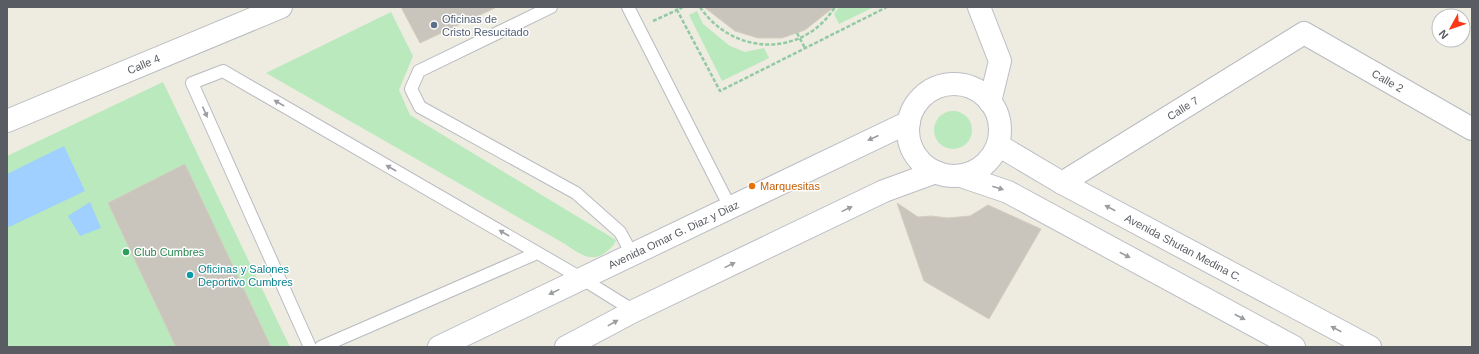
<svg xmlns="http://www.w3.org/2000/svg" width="1479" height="354" font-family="Arial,sans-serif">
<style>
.green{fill:#b9e9bc}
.water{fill:#9fd0ff}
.building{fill:#c9c5bd;stroke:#d3cdbe}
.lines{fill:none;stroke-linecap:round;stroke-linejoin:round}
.lane-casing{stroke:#b8bbc1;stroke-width:14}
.street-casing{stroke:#b8bbc1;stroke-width:24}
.secondary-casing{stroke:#bbbec6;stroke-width:24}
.path{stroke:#92caa4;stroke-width:2.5;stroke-dasharray:4 2;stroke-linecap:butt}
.lane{stroke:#fff;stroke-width:12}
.street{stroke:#fff;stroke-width:22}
.secondary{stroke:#fff;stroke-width:22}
.oneway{fill:#9b9ea1}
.service-dot{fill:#5c6f8a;stroke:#fff;stroke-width:1.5}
.food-dot{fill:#e8710a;stroke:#fff;stroke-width:1.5}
.leisure-dot{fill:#2e9e5b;stroke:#fff;stroke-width:1.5}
.culture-dot{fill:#0f9aa8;stroke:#fff;stroke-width:1.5}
.labels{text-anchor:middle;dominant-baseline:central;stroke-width:3;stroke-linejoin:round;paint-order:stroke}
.service-label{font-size:11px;fill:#4e5e75;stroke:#fff;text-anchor:start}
.street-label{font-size:11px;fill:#595d63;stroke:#fff}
.food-label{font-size:11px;fill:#c56008;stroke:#fff;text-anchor:start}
.leisure-label{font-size:11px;fill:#27864d;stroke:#fff;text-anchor:start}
.culture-label{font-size:11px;fill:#0d838f;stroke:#fff;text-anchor:start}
</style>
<rect width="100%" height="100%" fill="#eeece0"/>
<g class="green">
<path d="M839,7h35l-35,17 -5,-10z"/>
<path d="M697,11l6,13 27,22 15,6 19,-4 5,10 -47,23 -33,-66z"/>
<path d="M391,12l22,44 -14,34 11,25 206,125c-2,6 -5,8 -10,12 -14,12 -28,1 -41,-8l-299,-171z"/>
<path d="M163,82l127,265h-283v-191z"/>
<circle cx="953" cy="130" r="19"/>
</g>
<g class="water">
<path d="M64,146l21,45 -76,36 -2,-3v-50z"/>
<path d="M90,202l11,26 -21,8 -12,-20z"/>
</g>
<g class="building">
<path d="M401,7h96l-77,36z"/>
<path d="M704,7h130l-29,23 -23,8h-24l-23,-7z"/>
<path d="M185,164l86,183h-95l-68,-144z"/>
<path d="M897,203l21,14 13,-1 17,2 22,-2 18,-11 53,24 -52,90 -65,-38z"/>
</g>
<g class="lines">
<defs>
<g id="lane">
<path d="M551,7l-132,64 -8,18 9,18 156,86 44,39 12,22"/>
<path d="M628,7l102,200"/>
<path d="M310,347l-118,-264 31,-12 358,207 53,33"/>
<path d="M321,347l216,-94"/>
</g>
<g id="street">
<path id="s1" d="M7,121l274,-114"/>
<path id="s2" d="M1062,183l242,-150 168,96"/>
</g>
<g id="secondary">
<path d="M979,7l21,54 -10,41"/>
<circle cx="954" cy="130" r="46"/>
<path id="s3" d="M998,145l64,38 308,164"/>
<path d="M961,176l47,16 286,155"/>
<path id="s4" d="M439,347l470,-225"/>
<path d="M566,347l68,-36 250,-120 52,-19"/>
</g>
</defs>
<use href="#lane" class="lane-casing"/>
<use href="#street" class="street-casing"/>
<use href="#secondary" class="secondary-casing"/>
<g class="path">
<path d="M683,7l-6,3 43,81 167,-84"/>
<path d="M700,7c33,49 103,51 135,0"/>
<path d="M653,21l24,-11 -1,-3"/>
<path d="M797,33l8,15"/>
</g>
<use href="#lane" class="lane"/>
<use href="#street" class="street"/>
<use href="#secondary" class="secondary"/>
</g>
<defs><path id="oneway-solid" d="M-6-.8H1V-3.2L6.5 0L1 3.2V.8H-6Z"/></defs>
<g class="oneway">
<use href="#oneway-solid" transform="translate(279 103) rotate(-150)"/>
<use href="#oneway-solid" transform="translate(205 112) rotate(66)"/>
<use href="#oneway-solid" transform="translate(873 138) rotate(156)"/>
<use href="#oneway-solid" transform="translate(391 168) rotate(-150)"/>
<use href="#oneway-solid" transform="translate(998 188) rotate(18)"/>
<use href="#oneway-solid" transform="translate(1110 208) rotate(-152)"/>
<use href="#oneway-solid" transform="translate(847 209) rotate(-26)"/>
<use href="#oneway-solid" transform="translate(504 233) rotate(-150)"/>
<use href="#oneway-solid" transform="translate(1125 255) rotate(28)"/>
<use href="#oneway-solid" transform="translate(730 265) rotate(-26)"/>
<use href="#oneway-solid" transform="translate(554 292) rotate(154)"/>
<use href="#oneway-solid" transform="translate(1240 317) rotate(28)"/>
<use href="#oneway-solid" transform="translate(613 323) rotate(-29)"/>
<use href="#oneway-solid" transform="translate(1336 329) rotate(-152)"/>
</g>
<circle class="service-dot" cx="434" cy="25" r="4"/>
<circle class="food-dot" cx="752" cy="186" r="4"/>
<circle class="leisure-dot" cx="126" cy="252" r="4"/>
<circle class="culture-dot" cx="190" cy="275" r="4"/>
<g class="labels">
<g class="service-label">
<text x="442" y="19">Oficinas de<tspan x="442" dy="13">Cristo Resucitado</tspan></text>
</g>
<g class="street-label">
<text stroke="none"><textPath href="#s1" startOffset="148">Calle 4</textPath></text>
<text stroke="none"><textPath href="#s2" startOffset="381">Calle 2</textPath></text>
<text stroke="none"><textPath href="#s2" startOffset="142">Calle 7</textPath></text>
<text stroke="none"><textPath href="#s4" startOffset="260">Avenida Omar G. Diaz y Diaz</textPath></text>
<text stroke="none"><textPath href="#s3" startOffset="212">Avenida Shutan Medina C.</textPath></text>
</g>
<g class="food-label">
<text x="760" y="186">Marquesitas</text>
</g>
<g class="leisure-label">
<text x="134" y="252">Club Cumbres</text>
</g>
<g class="culture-label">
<text x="198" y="269">Oficinas y Salones<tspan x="198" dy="13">Deportivo Cumbres</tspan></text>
</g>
</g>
<rect width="1479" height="354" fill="none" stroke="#595d63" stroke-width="16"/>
<g transform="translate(1451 28) rotate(230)"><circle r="19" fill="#ffffff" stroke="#bdbec1"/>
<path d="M0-3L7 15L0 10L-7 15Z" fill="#fb3719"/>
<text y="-6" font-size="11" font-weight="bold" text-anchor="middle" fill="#595d63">N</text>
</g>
</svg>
